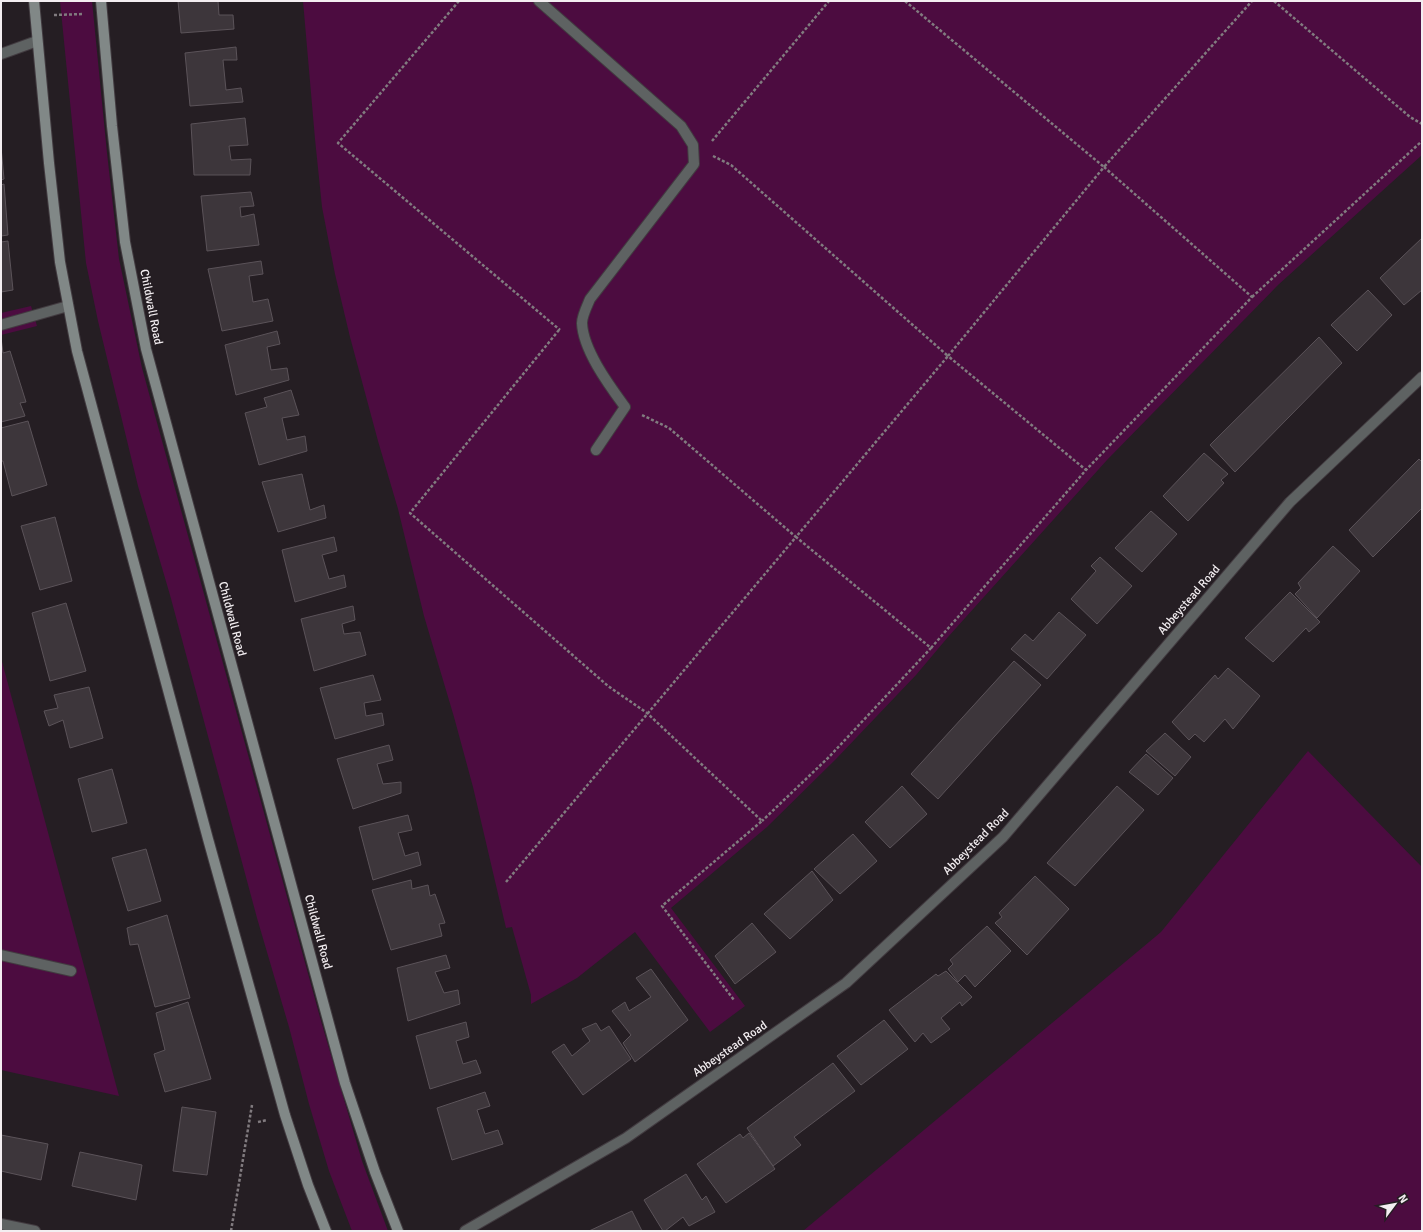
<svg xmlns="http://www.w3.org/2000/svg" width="1423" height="1232" font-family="Signika,sans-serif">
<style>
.green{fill:#4c0c40}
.building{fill:#3d363b;stroke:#5b5359}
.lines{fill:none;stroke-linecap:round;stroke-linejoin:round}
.service-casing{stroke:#423b40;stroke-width:12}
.minor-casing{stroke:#423b40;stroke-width:12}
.secondary-casing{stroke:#423b40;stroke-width:12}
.path{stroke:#817b7f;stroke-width:2.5;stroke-dasharray:3 2;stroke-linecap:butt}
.service{stroke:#5e6262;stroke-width:10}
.minor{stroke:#5e6262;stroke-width:10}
.secondary{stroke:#818887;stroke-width:10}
.labels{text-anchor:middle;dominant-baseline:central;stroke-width:3;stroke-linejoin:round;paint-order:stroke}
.street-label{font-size:12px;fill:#f3eef1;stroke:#251e23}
</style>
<rect width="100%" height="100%" fill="#251e23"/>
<g class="green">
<path d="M60,1h32l15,152 12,106 23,109 179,653 41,140 26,70h-36l-23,-60 -20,-67 -20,-77 -32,-109 -87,-323 -32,-109 -40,-165 -12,-58z"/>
<path d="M303,1h1119v154l-144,130 -171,175 -159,177 -32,38 -80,84 -69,68 -96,81 74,98 -35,26 -75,-100 -58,46 -46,26v-9l-19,-68 -6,1 -33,-141 -19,-70 -30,-101 -26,-107 -20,-68 -28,-104 -15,-63 -13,-67 -7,-68z"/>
<path d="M31,306l6,20 -36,9v-22z"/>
<path d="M1,658l118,438 -118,-26z"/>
<path d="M1308,751l114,116v364h-619l358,-299z"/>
</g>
<g class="building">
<path d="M178,1h40l1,14h14l1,14 -53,4z"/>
<path d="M236,47l1,13h-14l3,30 15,-2 2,14 -53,4 -5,-53z"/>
<path d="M245,118l3,27 -19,1 2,14 20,-1 -1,16h-56l-3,-51z"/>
<path d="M1,147l3,32 -3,1z"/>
<path d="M4,184l4,51 -7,1v-51z"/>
<path d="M251,192l3,14 -14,1 1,10 13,-3 5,31 -52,6 -6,-55z"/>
<path d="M1422,238v52l-18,15 -24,-27z"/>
<path d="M8,241l5,49 -12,2v-50z"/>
<path d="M261,261l2,13 -14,2 4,26 15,-3 5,22 -51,10 -14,-62z"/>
<path d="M1368,290l24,25 -35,36 -26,-26z"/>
<path d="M277,331l3,13 -13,3 4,23 16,-2 2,12 -53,15 -11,-50z"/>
<path d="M1319,337l23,26 -107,109 -25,-27z"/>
<path d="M1,338l2,15 7,-2 16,51 -6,1 5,13 -24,6z"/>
<path d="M291,390l8,25 -17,3 5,22 18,-4 2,15 -48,14 -14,-52 22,-6 -3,-9z"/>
<path d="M28,421l19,64 -35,11 -9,-35h-2v-33z"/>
<path d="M1204,453l24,21 -7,6 3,3 -36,38 -25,-25z"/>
<path d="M1419,459l3,3v46l-49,49 -24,-27z"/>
<path d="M302,474l8,36 14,-5 2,13 -48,14 -16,-50z"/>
<path d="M1151,511l26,23 -35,38 -27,-24z"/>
<path d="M55,517l17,64 -32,9 -19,-64z"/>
<path d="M334,537l3,14 -15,4 7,24 15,-4 2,12 -51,15 -13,-52z"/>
<path d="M1333,546l27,25 -43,47 -22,-24 6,-6 -3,-5z"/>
<path d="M1100,557l32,29 -35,38 -26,-25 25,-28 -5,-5z"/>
<path d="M1290,592l30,30 -11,10 -3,-4 -33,34 -28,-24z"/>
<path d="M66,603l20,68 -36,10 -18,-68z"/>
<path d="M353,606l2,14 -13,4 2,10 16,-2 6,23 -52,16 -13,-52z"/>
<path d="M1059,612l27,23 -39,44 -36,-30 14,-15 8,7z"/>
<path d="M1014,661l27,24 -103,114 -27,-25z"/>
<path d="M1228,668l32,28 -27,33 -8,-10 -21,23 -9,-8 -6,6 -17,-18 43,-47 3,4z"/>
<path d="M373,675l8,25 -17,3 2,13 16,-3 2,12 -49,14 -15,-51z"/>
<path d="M89,687l14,51 -33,10 -7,-28 -14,6 -5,-15 14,-3 -4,-13z"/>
<path d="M1165,733l26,24 -16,19 -29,-25z"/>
<path d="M389,745l4,15 -16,4 6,20 18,-2v11l-48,16 -16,-50z"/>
<path d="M1146,754l27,24 -15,17 -29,-23z"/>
<path d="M112,769l15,54 -35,9 -14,-53z"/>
<path d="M902,786l25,28 -37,34 -25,-26z"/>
<path d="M1117,786l27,24 -69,76 -28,-23z"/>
<path d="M408,815l4,15 -14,3 7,23 13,-4 3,13 -48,15 -14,-53z"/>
<path d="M853,834l24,27 -37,33 -26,-25z"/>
<path d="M146,849l15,52 -33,10 -16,-53z"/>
<path d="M812,871l21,29 -43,39 -26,-25z"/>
<path d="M1035,876l34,33 -42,46 -32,-32 7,-6 -3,-4z"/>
<path d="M411,880l1,9 16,-4 2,11 5,-2 10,29 -6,1 3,12 -51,14 -19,-60z"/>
<path d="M167,915l23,83 -35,9 -17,-63 -8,1 -3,-17z"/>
<path d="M752,923l24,29 -41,32 -20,-28z"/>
<path d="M987,926l24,25 -36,36 -10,-12 -7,7 -10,-13 5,-5 -3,-4z"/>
<path d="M446,955l4,13 -15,4 9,21 14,-3 2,14 -52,17 -11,-53z"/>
<path d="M651,969l37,51 -53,42 -12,-19 8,-8 -19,-24 13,-9 4,9 22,-14 -15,-19z"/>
<path d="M946,971l26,26 -10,9 -2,-4 -19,16 9,11 -19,14 -8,-10 -8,9 -26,-32 47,-36 2,2z"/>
<path d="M188,1002l23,77 -46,13 -11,-38 11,-4 -9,-37z"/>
<path d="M884,1020l24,29 -47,36 -24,-29z"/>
<path d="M466,1022l3,15 -13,4 7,23 13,-4 5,13 -51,16 -14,-53z"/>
<path d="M596,1023l5,8 8,-5 22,33 -48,36 -31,-43 12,-8 8,12 18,-15 -8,-12z"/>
<path d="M833,1063l22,28 -61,46 7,8 -28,21 -26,-38z"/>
<path d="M485,1092l5,14 -13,4 8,24 13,-4 5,14 -51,16 -15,-52z"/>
<path d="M182,1107l34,5 -9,63 -34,-4z"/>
<path d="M749,1133l26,36 -49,34 -29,-39 43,-30 3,4z"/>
<path d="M1,1135l47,9 -7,36 -40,-9z"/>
<path d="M80,1152l62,13 -6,35 -64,-14z"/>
<path d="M686,1174l16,26 4,-4 9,16 -26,14 -6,-9 -18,14h-2l-19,-31z"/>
<path d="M632,1211l10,20h-53z"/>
</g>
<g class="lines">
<defs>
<g id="service">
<path d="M539,1l142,125 12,19 1,19 -104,135c-3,7 -8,17 -8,24 1,27 27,62 43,84l-29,43"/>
<path d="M1,325l67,-19"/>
<path d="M1,955l70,16"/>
</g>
<g id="minor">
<path d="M1,54l36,-13"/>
<path d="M1,1224l34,7"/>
<path d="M465,1231l161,-93 220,-155 157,-146 287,-335 132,-125"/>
</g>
<g id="secondary">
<path d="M34,1l15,162 11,99 17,89 131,488 77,276 23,70 18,46"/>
<path d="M101,1l11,125 13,116 21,107 199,734 30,89 23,59"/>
</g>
</defs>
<use href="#service" class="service-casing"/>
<use href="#minor" class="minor-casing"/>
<use href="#secondary" class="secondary-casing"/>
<g class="path">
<path d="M459,1l-121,142 222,187"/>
<path d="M905,1l199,166 148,-166"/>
<path d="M1274,1l136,116 12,7"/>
<path d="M54,15l29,-1"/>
<path d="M712,141l117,-140"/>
<path d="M713,156l18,9 217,191 -152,181 135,111 -102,109 -67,64"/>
<path d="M1252,297l170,-156"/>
<path d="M559,330l-149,183 198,173 39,27 115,108 -100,85 72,94"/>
<path d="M931,648l155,-178 -138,-114 156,-189 148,130 -166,173"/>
<path d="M506,882l290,-345 -127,-109 -27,-13"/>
<path d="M258,1122l9,-2"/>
<path d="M231,1231l21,-126"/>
</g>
<use href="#service" class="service"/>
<use href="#minor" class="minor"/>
<use href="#secondary" class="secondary"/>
</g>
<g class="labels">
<g class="street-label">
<text transform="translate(151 307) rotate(79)">Childwall Road</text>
<text transform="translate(1189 600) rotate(-49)">Abbeystead Road</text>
<text transform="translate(232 619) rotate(75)">Childwall Road</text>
<text transform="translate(976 842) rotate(-45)">Abbeystead Road</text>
<text transform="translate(318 932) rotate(75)">Childwall Road</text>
<text transform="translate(730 1049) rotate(-35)">Abbeystead Road</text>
</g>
</g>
<rect width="1423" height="1232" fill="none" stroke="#f3eef1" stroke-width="4"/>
<g transform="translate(1395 1204) rotate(58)" stroke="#251e23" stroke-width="3" paint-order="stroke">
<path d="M0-3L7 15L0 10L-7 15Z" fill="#f3eef1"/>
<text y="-6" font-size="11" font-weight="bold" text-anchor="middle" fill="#f3eef1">N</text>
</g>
</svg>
